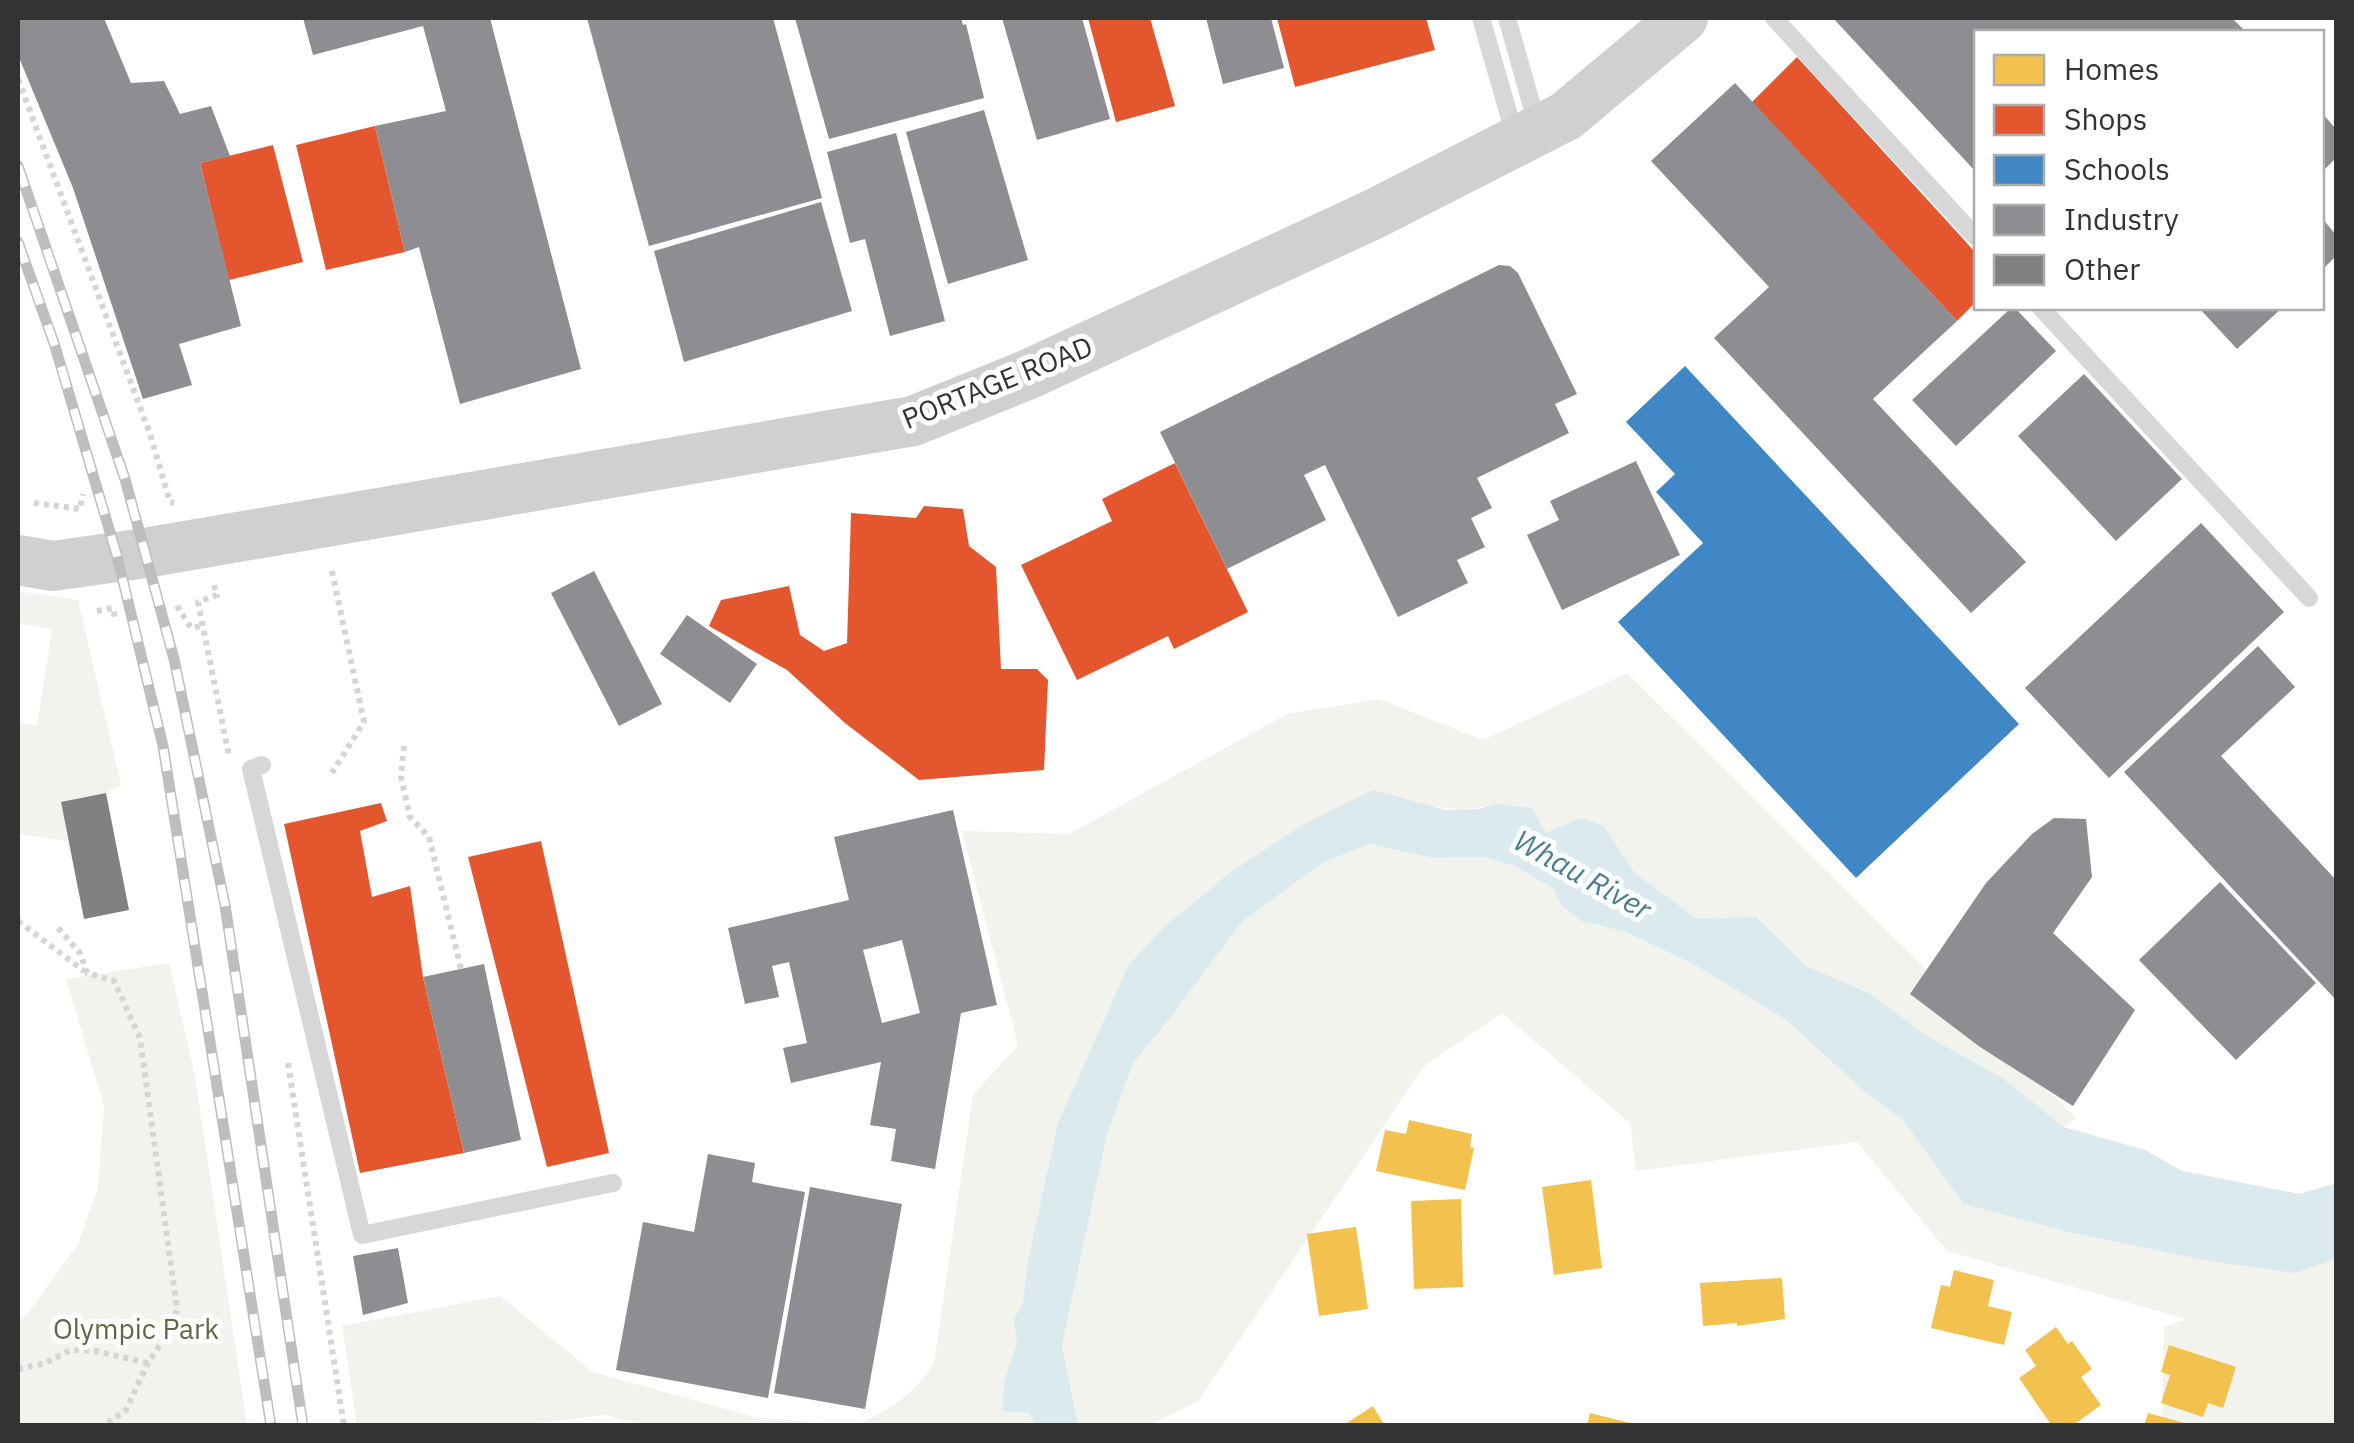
<svg xmlns="http://www.w3.org/2000/svg" width="2354" height="1443" font-family="'IBM Plex Sans',sans-serif">
<style>
.green{fill:#f1f3ec}
.water{fill:#dbeaee}
.homes{fill:#f2c14e}
.shops{fill:#e4572e}
.schools{fill:#3f88c5}
.industry{fill:#8d8d92;fill-rule:evenodd}
.building{fill:#818181}
.lines{fill:none;stroke-linecap:round;stroke-linejoin:round}
.path{stroke:#d5d5d5;stroke-width:6;stroke-dasharray:5 5;stroke-linecap:butt}
.service{stroke:#d7d7d7;stroke-width:18}
.secondary{stroke:#d0d0d0;stroke-width:50}
.rail-casing{stroke:#bebebe;stroke-width:11}
.rail{stroke:#fff;stroke-width:8;stroke-dasharray:22;stroke-linecap:butt}
.labels{text-anchor:middle;dominant-baseline:central;stroke-width:10;stroke-linejoin:round;paint-order:stroke}
.street-label{font-size:28px;fill:#333;stroke:#fff}
.park-label{font-size:28px;fill:#5d6b44;stroke:#fff}
.water-label{font-size:30px;font-style:italic;fill:#487e8e;stroke:#fff}
</style>
<rect width="100%" height="100%" fill="#fff"/>
<g class="green">
<path d="M18,591l60,9 43,185 -15,8 -45,10 7,38 -50,-7v-112l19,4 15,-97 -34,-6z"/>
<path d="M1627,673l449,445 -12,9 -60,-48 -75,-42 -60,-44 -63,-27 -48,-49 -62,1 -61,-45 -32,-48 -23,-7 -34,15 -50,-29c-43,13 -81,-2 -123,-13l-32,17 -213,158 -70,157 -30,137 -5,43 -8,16 2,24 -13,39 -2,29 27,2 6,12 -181,1c33,-15 61,-31 80,-63l39,-268 45,-50 -56,-214 107,3 218,-120 92,-15 104,41z"/>
<path d="M1370,844l63,14 52,-1 31,9 38,22 7,17 20,16 45,11 67,32 92,55 80,73 431,180 40,-13v166h-174l2,-99 22,-7 -239,-68 -90,-109 -221,29 -6,-48 -128,-110 -78,53 -225,334 -48,25h-73l-16,-80 45,-210 26,-72 35,-42 74,-99 80,-59z"/>
<path d="M169,963l26,113 52,349h-229v-104l10,-8 50,-69 20,-57 6,-81 -38,-127z"/>
<path d="M500,1296l93,76 161,45 86,8h-197l-38,-10 -91,11 -157,-1 -15,-99z"/>
</g>
<path class="water" d="M1373,790l73,20 33,-1 17,-5 36,4 14,25 34,-15 23,7 32,48 61,45 61,-1 49,49 63,27 60,44 75,42 60,48 81,23 37,21 118,23 36,-11v76l-41,14 -86,-12 -140,-29 -105,-28 -62,-85 -37,-27 -80,-73 -92,-55 -67,-32 -45,-11 -20,-16 -8,-17 -38,-22 -30,-9 -52,1 -63,-14 -48,19 -80,59 -74,99 -35,42 -26,72 -45,210 16,80h-43l-6,-12 -27,-2 2,-29 13,-39 -3,-24 9,-16 5,-43 30,-137 70,-157 35,-38 68,-56 73,-48z"/>
<g class="homes">
<path d="M1409,1120l63,14 -2,13 4,1 -9,42 -89,-19 9,-41 21,4z"/>
<path d="M1591,1180l11,88 -48,7 -12,-88z"/>
<path d="M1461,1199l2,88 -49,2 -3,-88z"/>
<path d="M1356,1227l12,82 -49,7 -12,-82z"/>
<path d="M1954,1270l40,10 -6,26 24,6 -8,33 -73,-17 10,-43 9,2z"/>
<path d="M1782,1278l3,41 -48,7v-3l-34,3 -3,-43z"/>
<path d="M2056,1327l12,17 4,-3 20,28 -11,8 20,28 -29,21h-20l-33,-48 17,-12 -11,-16z"/>
<path d="M2169,1345l67,22 -13,41 -15,-5 -5,14 -42,-14 9,-28 -9,-3z"/>
<path d="M1373,1406l12,20h-43z"/>
<path d="M1590,1413l44,11v2h-47z"/>
<path d="M2148,1413l40,11v2h-44z"/>
</g>
<g class="shops">
<path d="M1088,18h62l25,88 -59,16z"/>
<path d="M1277,18h149l9,32 -140,37z"/>
<path d="M1797,57l179,196v49l-19,19 -205,-219z"/>
<path d="M375,126l30,126 -79,18 -30,-125z"/>
<path d="M273,145l30,117 -74,18 -29,-117z"/>
<path d="M1175,463l73,149 -74,37 -6,-13 -91,44 -56,-115 91,-44 -10,-22z"/>
<path d="M924,506l39,3 6,37 27,21 5,102h36l11,11 -4,90 -125,10 -74,-57 -58,-53 -78,-44 12,-26 68,-14 11,49 24,16 23,-8 4,-130 65,5z"/>
<path d="M381,803l6,18 -27,10 12,66 38,-11 13,91 41,176 -104,20 -76,-349z"/>
<path d="M541,841l68,312 -62,14 -79,-310z"/>
</g>
<path class="schools" d="M1685,366l334,358 -163,154 -238,-256 85,-79 -47,-51 19,-18 -49,-52z"/>
<g class="industry">
<path d="M18,18h86l27,65 33,-2 16,33 31,-8 19,50 -30,7 41,163 -62,18 13,41 -49,14 -70,-211 -55,-133z"/>
<path d="M303,18h187l91,351 -121,35 -41,-157 -14,5 -30,-126 71,-15 -23,-85 -110,29z"/>
<path d="M587,18h186l49,180 -173,48z"/>
<path d="M795,18h166l2,7 3,-1 18,74 -155,41z"/>
<path d="M1002,18h80l28,101 -73,21z"/>
<path d="M1206,18h65l13,50 -61,16z"/>
<path d="M1833,18h399l14,14h-270v140z"/>
<path d="M1735,83l222,238 -84,78 153,163 -55,51 -257,-275 55,-51 -118,-126z"/>
<path d="M984,110l44,150 -80,24 -42,-152z"/>
<path d="M2322,113l14,16v29l-14,14z"/>
<path d="M896,133l49,188 -55,15 -25,-97 -15,4 -23,-91z"/>
<path d="M821,202l31,109 -168,51 -30,-111z"/>
<path d="M2322,218l14,17v21l-14,14z"/>
<path d="M1499,265l11,1 8,7 59,121 -22,10 14,29 -92,45 15,30 -21,10 14,29 -28,13 11,23 -70,34 -73,-152 -21,10 22,45 -99,49 -67,-137z"/>
<path d="M2011,308h4l41,43 -100,95 -44,-46z"/>
<path d="M2199,308h83l-45,41z"/>
<path d="M2084,374l98,105 -66,62 -98,-105z"/>
<path d="M1636,461l44,94 -118,55 -35,-75 32,-15 -9,-19z"/>
<path d="M2201,523l83,89 -175,166 -84,-90z"/>
<path d="M594,571l68,133 -43,22 -68,-133z"/>
<path d="M687,615l70,49 -27,39 -70,-49z"/>
<path d="M2258,646l37,41 -74,69 115,124v120l-212,-228z"/>
<path d="M953,810l44,195 -36,8 -26,156 -44,-8 5,-32 -26,-4 11,-63 -90,21 -8,-35 24,-5 -18,-81 -17,4 7,31 -34,7 -17,-76 121,-28 -15,-63zM902,940l18,73 -38,10 -19,-73z"/>
<path d="M2054,818l32,1 6,58 -39,56 82,77 -62,96 -93,-59 -70,-53 76,-111 46,-49z"/>
<path d="M2220,882l96,101 -80,77 -97,-100z"/>
<path d="M484,964l37,176 -57,13 -41,-176z"/>
<path d="M708,1154l47,9 -3,19 53,10 -37,206 -152,-28 27,-148 51,10z"/>
<path d="M810,1187l92,17 -37,205 -91,-16z"/>
<path d="M398,1248l10,55 -45,12 -10,-59z"/>
</g>
<path class="building" d="M106,793l23,117 -45,9 -23,-117z"/>
<g class="lines">
<g class="path">
<path d="M18,79l132,355 20,68 4,1"/>
<path d="M34,503l46,6 3,-15"/>
<path d="M332,571l32,151 -32,51"/>
<path d="M214,585l3,10 -19,7 31,154"/>
<path d="M177,606l14,22 11,-2"/>
<path d="M97,611l16,-3 2,10"/>
<path d="M404,746l-3,31 9,40 19,20 32,132"/>
<path d="M18,921l66,50"/>
<path d="M58,928l22,25 7,20 27,8 26,57 37,271 -4,16 -25,38 -22,47 -23,16"/>
<path d="M288,1063l56,363"/>
<path d="M18,1369l28,-6 24,-13 25,1 53,12"/>
</g>
<g class="service">
<path d="M1481,18l34,118"/>
<path d="M1507,18l30,106"/>
<path d="M1774,18l202,219"/>
<path d="M2041,308l268,290"/>
<path d="M262,765l-11,4 111,466 251,-52"/>
</g>
<path class="secondary" d="M18,560l35,6 92,-13 768,-132 116,-47 345,-160 192,-98 117,-98"/>
<defs>
<g id="rail">
<path d="M18,166l107,313 49,180 51,246 78,521"/>
<path d="M18,242l36,101 63,213 46,190 108,680"/>
</g>
</defs>
<use href="#rail" class="rail-casing"/>
<use href="#rail" class="rail"/>
</g>
<g class="labels">
<g class="street-label">
<text transform="translate(997 382) rotate(-22)">PORTAGE ROAD</text>
</g>
<g class="park-label">
<text x="136" y="1328">Olympic Park</text>
</g>
<g class="water-label">
<text transform="translate(1583 874) rotate(29)">Whau River</text>
</g>
</g>
<rect width="2354" height="1443" fill="none" stroke="#333333" stroke-width="40"/>
<rect x="1974" y="30" width="350" height="280" fill="#ffffff" stroke="#adadad" stroke-width="2.5"/>
<rect x="1994" y="55" width="50" height="30" fill="#f2c14e" stroke="#adadad" stroke-width="2.5"/>
<text x="2064" y="80" font-size="30" fill="#333333">Homes</text>
<rect x="1994" y="105" width="50" height="30" fill="#e4572e" stroke="#adadad" stroke-width="2.5"/>
<text x="2064" y="130" font-size="30" fill="#333333">Shops</text>
<rect x="1994" y="155" width="50" height="30" fill="#3f88c5" stroke="#adadad" stroke-width="2.5"/>
<text x="2064" y="180" font-size="30" fill="#333333">Schools</text>
<rect x="1994" y="205" width="50" height="30" fill="#8d8d92" stroke="#adadad" stroke-width="2.5"/>
<text x="2064" y="230" font-size="30" fill="#333333">Industry</text>
<rect x="1994" y="255" width="50" height="30" fill="#818181" stroke="#adadad" stroke-width="2.5"/>
<text x="2064" y="280" font-size="30" fill="#333333">Other</text>
</svg>
